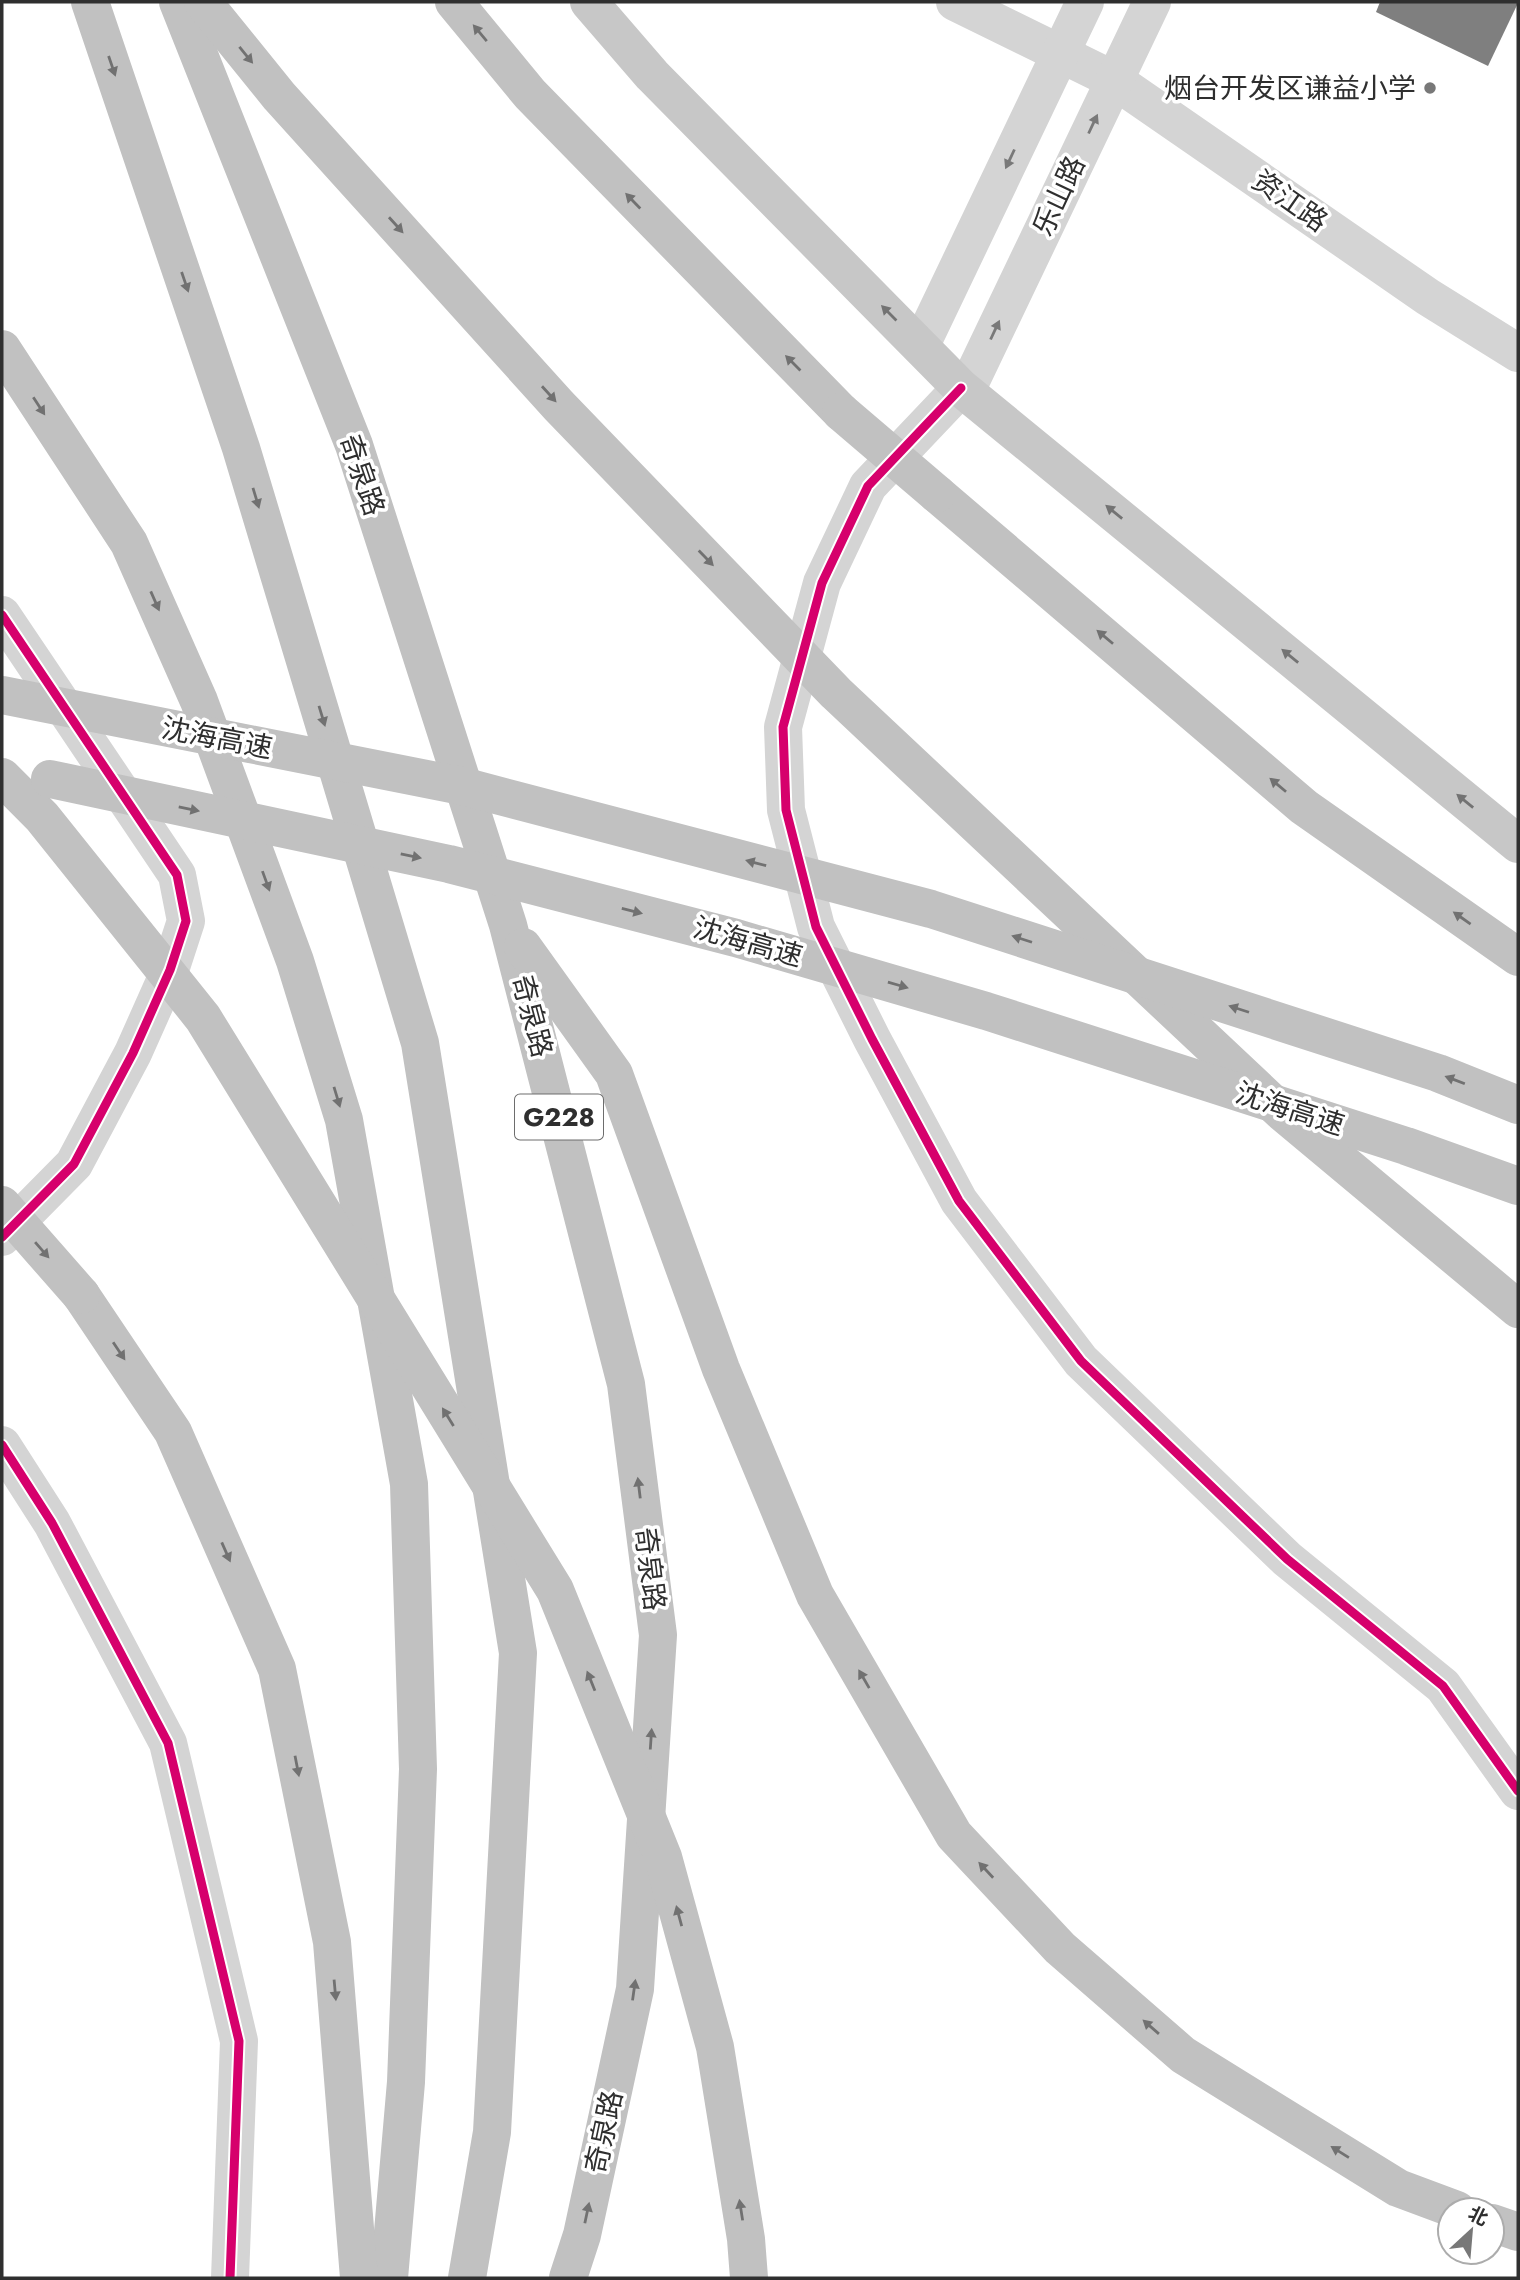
<svg xmlns="http://www.w3.org/2000/svg" width="1520" height="2280" font-family="Jost,'Noto Sans SC',sans-serif">
<style>
.building{fill:#7f7f7f}
.lines{fill:none;stroke-linecap:round;stroke-linejoin:round}
.minor{stroke:#d4d4d4;stroke-width:38}
.major{stroke:#c7c7c7;stroke-width:38}
.highway{stroke:#c1c1c1;stroke-width:38}
.highway-bridge{stroke:#c1c1c1;stroke-width:38}
.cycleway-casing{stroke:#fff;stroke-width:13}
.cycleway{stroke:#d6006c;stroke-width:9}
.oneway{fill:#717171}
.oneway2{fill:#797979}
.oneway3{fill:#737373}
.poi-dot{fill:#787878;stroke:#fff;stroke-width:2.5}
.labels{text-anchor:middle;dominant-baseline:central;stroke-width:7;stroke-linejoin:round;paint-order:stroke}
.shield{fill:#fff;stroke:#6d6d6d;stroke-width:2}
.shield-label{font-size:26px;font-weight:bold;fill:#2f2f2f}
.poi-label{font-size:28px;fill:#2f2f2f;stroke:#fff;text-anchor:end}
.street-label{font-size:28px;fill:#2f2f2f;stroke:#fff}
</style>
<rect width="100%" height="100%" fill="#fff"/>
<path class="building" d="M1380,2h138v1l-30,63 -112,-54z"/>
<g class="lines">
<g class="minor">
<path d="M955,2l159,78 314,217 90,56"/>
<path d="M921,345l164,-343"/>
<path d="M961,388l-93,98 -46,97 -39,144 3,83 30,117 56,112 87,162 122,160 206,198 156,127 75,105"/>
<path d="M966,391l186,-389"/>
<path d="M2,615l175,260 9,46 -16,49 -37,83 -59,111 -72,73"/>
<path d="M2,1445l50,78 116,220 71,298 -9,237"/>
</g>
<path class="major" d="M589,2l63,73 309,313 557,456"/>
<g class="highway">
<path d="M90,2l151,446 179,595 98,610 -26,479 -25,146"/>
<path d="M178,2l176,443 154,480 118,459 32,251 -23,354 -53,246 -14,43"/>
<path d="M454,2l76,92 311,318"/>
<path d="M2,349l127,194 70,158 96,260 49,159 65,364 9,285 -12,313 -17,196"/>
<path d="M937,494l367,313 214,150"/>
<path d="M523,947l91,127 107,295 94,226 139,240 106,113 123,107 215,133 59,22"/>
<path d="M81,1295l92,137 104,237 55,273 27,336"/>
<path d="M1492,2223l26,9"/>
</g>
<g class="highway-bridge">
<path d="M203,2l76,94 280,310 277,287 446,419 236,197"/>
<path d="M841,412l96,82"/>
<path d="M2,695l460,91 469,123 507,164 80,32"/>
<path d="M2,777l40,40 161,201 352,572 108,267 52,190 31,192 3,39"/>
<path d="M50,779l399,85 287,74 250,73 420,135 112,40"/>
<path d="M2,1205l79,90"/>
</g>
<defs>
<g id="cycleway">
<path d="M961,388l-93,98 -46,97 -39,144 3,83 30,117 56,112 87,162 122,160 206,198 156,127 75,105"/>
<path d="M2,615l175,260 9,46 -16,49 -37,83 -59,111 -72,73"/>
<path d="M2,1445l50,78 116,220 71,298 -9,237"/>
</g>
</defs>
<use href="#cycleway" class="cycleway-casing"/>
<use href="#cycleway" class="cycleway"/>
</g>
<defs><path id="oneway-solid" d="M-6-.8H1V-3.2L6.5 0L1 3.2V.8H-6Z" transform="scale(1.75)"/></defs>
<g class="oneway">
<use href="#oneway-solid" transform="translate(480 33) rotate(-130)"/>
<use href="#oneway-solid" transform="translate(246 55) rotate(51)"/>
<use href="#oneway-solid" transform="translate(112 66) rotate(71)"/>
<use href="#oneway-solid" transform="translate(633 201) rotate(-134)"/>
<use href="#oneway-solid" transform="translate(396 225) rotate(48)"/>
<use href="#oneway-solid" transform="translate(185 282) rotate(71)"/>
<use href="#oneway-solid" transform="translate(793 363) rotate(-135)"/>
<use href="#oneway-solid" transform="translate(549 394) rotate(48)"/>
<use href="#oneway-solid" transform="translate(39 406) rotate(57)"/>
<use href="#oneway-solid" transform="translate(256 498) rotate(73)"/>
<use href="#oneway-solid" transform="translate(706 558) rotate(46)"/>
<use href="#oneway-solid" transform="translate(155 601) rotate(66)"/>
<use href="#oneway-solid" transform="translate(1105 637) rotate(-140)"/>
<use href="#oneway-solid" transform="translate(322 716) rotate(73)"/>
<use href="#oneway-solid" transform="translate(1278 785) rotate(-140)"/>
<use href="#oneway-solid" transform="translate(189 809) rotate(12)"/>
<use href="#oneway-solid" transform="translate(411 856) rotate(12)"/>
<use href="#oneway-solid" transform="translate(756 863) rotate(-165)"/>
<use href="#oneway-solid" transform="translate(266 881) rotate(70)"/>
<use href="#oneway-solid" transform="translate(632 911) rotate(14)"/>
<use href="#oneway-solid" transform="translate(1462 918) rotate(-145)"/>
<use href="#oneway-solid" transform="translate(1022 939) rotate(-162)"/>
<use href="#oneway-solid" transform="translate(898 985) rotate(16)"/>
<use href="#oneway-solid" transform="translate(1239 1009) rotate(-162)"/>
<use href="#oneway-solid" transform="translate(1455 1080) rotate(-159)"/>
<use href="#oneway-solid" transform="translate(337 1097) rotate(73)"/>
<use href="#oneway-solid" transform="translate(42 1250) rotate(49)"/>
<use href="#oneway-solid" transform="translate(119 1351) rotate(56)"/>
<use href="#oneway-solid" transform="translate(448 1417) rotate(-122)"/>
<use href="#oneway-solid" transform="translate(639 1488) rotate(-97)"/>
<use href="#oneway-solid" transform="translate(226 1552) rotate(66)"/>
<use href="#oneway-solid" transform="translate(864 1679) rotate(-120)"/>
<use href="#oneway-solid" transform="translate(591 1681) rotate(-112)"/>
<use href="#oneway-solid" transform="translate(651 1739) rotate(-86)"/>
<use href="#oneway-solid" transform="translate(297 1766) rotate(79)"/>
<use href="#oneway-solid" transform="translate(986 1870) rotate(-133)"/>
<use href="#oneway-solid" transform="translate(679 1916) rotate(-105)"/>
<use href="#oneway-solid" transform="translate(335 1990) rotate(85)"/>
<use href="#oneway-solid" transform="translate(634 1990) rotate(-82)"/>
<use href="#oneway-solid" transform="translate(1151 2027) rotate(-139)"/>
<use href="#oneway-solid" transform="translate(1340 2152) rotate(-148)"/>
<use href="#oneway-solid" transform="translate(741 2210) rotate(-99)"/>
<use href="#oneway-solid" transform="translate(587 2213) rotate(-78)"/>
</g>
<g class="oneway2">
<use href="#oneway-solid" transform="translate(1093 124) rotate(-65)"/>
<use href="#oneway-solid" transform="translate(1010 159) rotate(115)"/>
<use href="#oneway-solid" transform="translate(995 330) rotate(-65)"/>
</g>
<g class="oneway3">
<use href="#oneway-solid" transform="translate(889 313) rotate(-135)"/>
<use href="#oneway-solid" transform="translate(1114 512) rotate(-141)"/>
<use href="#oneway-solid" transform="translate(1290 656) rotate(-141)"/>
<use href="#oneway-solid" transform="translate(1465 801) rotate(-141)"/>
</g>
<circle class="poi-dot" cx="1430" cy="88" r="7"/>
<g class="labels">
<rect class="shield" x="515" y="1094.5" width="88" height="45" rx="5"/>
<g class="shield-label">
<text x="559" y="1117">G228</text>
</g>
<g class="poi-label">
<text x="1416" y="88">烟台开发区谦益小学</text>
</g>
<g class="street-label">
<text transform="translate(1059 196) rotate(-65)">乐山路</text>
<text transform="translate(1290 201) rotate(35)">资江路</text>
<text transform="translate(362 475) rotate(71)">奇泉路</text>
<text transform="translate(217 738) rotate(11)">沈海高速</text>
<text transform="translate(748 942) rotate(16)">沈海高速</text>
<text transform="translate(532 1016) rotate(75)">奇泉路</text>
<text transform="translate(1290 1109) rotate(18)">沈海高速</text>
<text transform="translate(650 1569) rotate(83)">奇泉路</text>
<text transform="translate(604 2132) rotate(-78)">奇泉路</text>
</g>
</g>
<rect width="1520" height="2280" fill="none" stroke="#2f2f2f" stroke-width="7"/>
<g transform="translate(1471 2231) rotate(26)"><circle r="33" fill="#ffffff" stroke="#acacac" stroke-width="2"/>
<path d="M0-5L12 26L0 18L-12 26Z" fill="#787878"/>
<text y="-10" font-size="19" font-weight="bold" text-anchor="middle" fill="#2f2f2f">北</text>
</g>
</svg>
